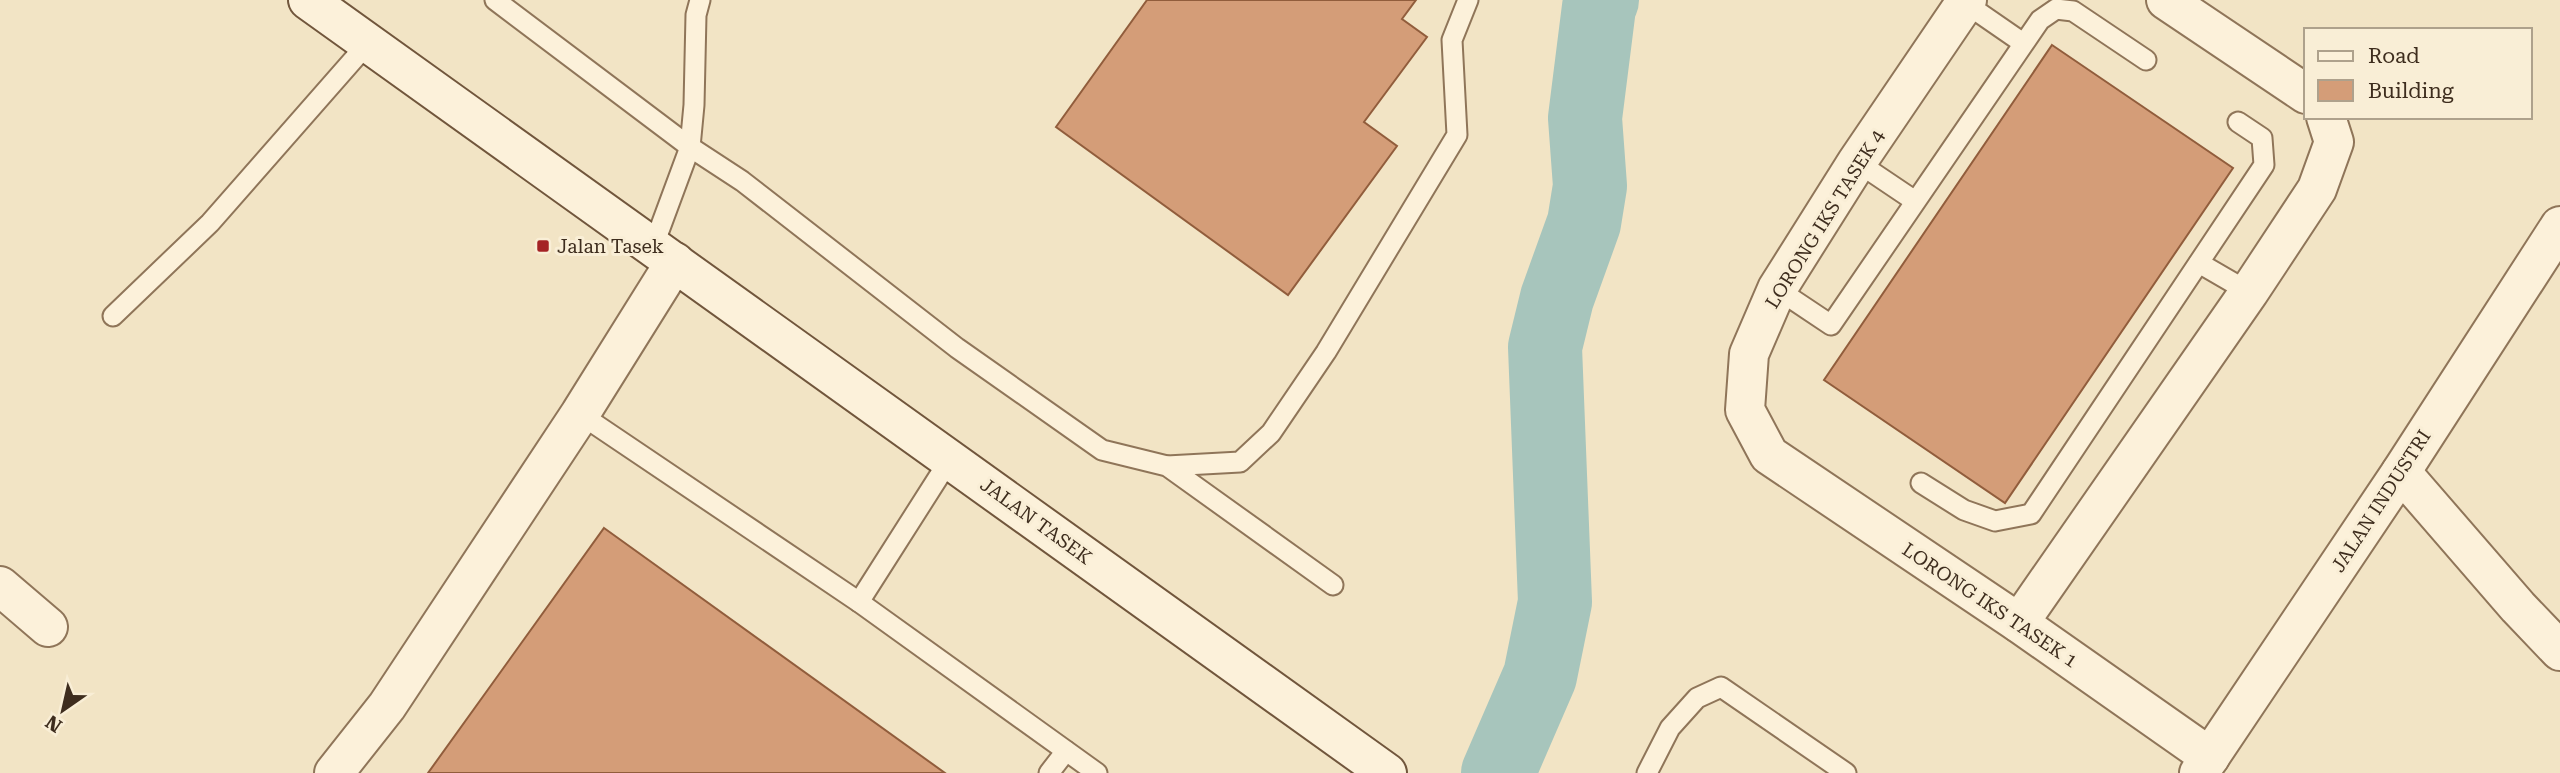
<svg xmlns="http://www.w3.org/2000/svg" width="2560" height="773" font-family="'Roboto Serif',serif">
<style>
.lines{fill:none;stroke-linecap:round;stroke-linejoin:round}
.river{stroke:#a7c5bc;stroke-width:74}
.building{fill:#d49d78;stroke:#915d3c;stroke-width:2}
.lane-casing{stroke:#8f7559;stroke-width:23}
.street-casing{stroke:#8f7559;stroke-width:42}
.secondary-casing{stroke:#71563c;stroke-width:42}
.lane{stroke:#fcf1da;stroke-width:19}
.street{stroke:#fcf1da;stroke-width:38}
.secondary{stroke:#fcf1da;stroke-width:38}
.poi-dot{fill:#a42325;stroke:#f9eed6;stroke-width:2.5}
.labels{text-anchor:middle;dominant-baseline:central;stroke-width:6;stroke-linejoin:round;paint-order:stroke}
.street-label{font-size:19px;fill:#3e2d1e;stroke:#f9eed6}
.poi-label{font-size:19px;fill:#3e2d1e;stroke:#f9eed6;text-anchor:start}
</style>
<rect width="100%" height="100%" fill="#f2e4c5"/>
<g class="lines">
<path class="river" d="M1498,773l42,-97 15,-74 -10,-255 12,-49 27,-75 6,-37 -5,-68 14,-111 3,-7"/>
</g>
<g class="building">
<path d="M1147,0h269l-14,19 25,18 -63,85 33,24 -109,149 -232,-168z"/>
<path d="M2052,45l181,123 -228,335 -181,-123z"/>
<path d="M604,528l341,245h-517z"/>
</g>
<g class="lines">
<defs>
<g id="lane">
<path d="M495,0l195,147 52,34 215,167 145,102 65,16 166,119"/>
<path d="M1965,3l58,40"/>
<path d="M1857,162l58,39"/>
<path d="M653,247l37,-100 4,-42 2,-90 4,-15"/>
<path d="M2199,263l50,29"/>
<path d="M1777,289l54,36 209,-305 16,-11 17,2 73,49"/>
<path d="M113,316l97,-93 158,-180"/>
<path d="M580,414l279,188 238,171"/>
<path d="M1167,466l73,-4 31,-29 55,-81 131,-217 -5,-95 16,-40"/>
<path d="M1921,483l43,27 31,11 36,-7 233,-349 -2,-27 -24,-16"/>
<path d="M859,602l91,-143"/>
<path d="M1049,773l17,-22"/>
<path d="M1647,773l23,-45 27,-30 24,-11 125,86"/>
</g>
<g id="street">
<path d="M1967,0l-110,162 -80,127 -28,65 -4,56 24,45 250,168 191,134"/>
<path d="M2166,0l140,94"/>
<path d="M2401,472l117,135 42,44"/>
<path d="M0,586l48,41"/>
<path d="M2019,623l230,-331 68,-103 17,-47 -8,-25"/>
<path d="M334,773l53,-67 193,-292 95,-152"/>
<path d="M2199,773l202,-301 159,-246"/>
</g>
<path id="secondary" d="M308,0l1079,773"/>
</defs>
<use href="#lane" class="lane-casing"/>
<use href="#street" class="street-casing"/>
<use href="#secondary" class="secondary-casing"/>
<use href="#lane" class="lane"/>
<use href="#street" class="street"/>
<use href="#secondary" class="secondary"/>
</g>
<rect class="poi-dot" x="536" y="239" width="14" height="14" rx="3.5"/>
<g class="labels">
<g class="street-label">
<text transform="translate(1825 219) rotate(-58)">LORONG IKS TASEK 4</text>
<text transform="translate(2381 501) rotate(-57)">JALAN INDUSTRI</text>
<text transform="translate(1036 521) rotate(36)">JALAN TASEK</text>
<text transform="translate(1990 605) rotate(34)">LORONG IKS TASEK 1</text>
</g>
<g class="poi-label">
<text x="557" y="246">Jalan Tasek</text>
</g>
</g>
<rect x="2304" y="28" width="228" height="91" fill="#f9eed6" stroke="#aea18c" stroke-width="2"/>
<rect x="2318" y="51" width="35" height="10" fill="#fcf1da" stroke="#aea18c" stroke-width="2"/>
<text x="2368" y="63" font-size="21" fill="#3e2d1e">Road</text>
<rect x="2318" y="80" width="35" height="21" fill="#d49d78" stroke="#aea18c" stroke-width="2"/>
<text x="2368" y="98" font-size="21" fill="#3e2d1e">Building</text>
<g transform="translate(63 710) rotate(214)" stroke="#f9eed6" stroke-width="5" paint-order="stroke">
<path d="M0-5L12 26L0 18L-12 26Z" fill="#3e2d1e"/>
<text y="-10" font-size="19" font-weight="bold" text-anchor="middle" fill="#3e2d1e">N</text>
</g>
</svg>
